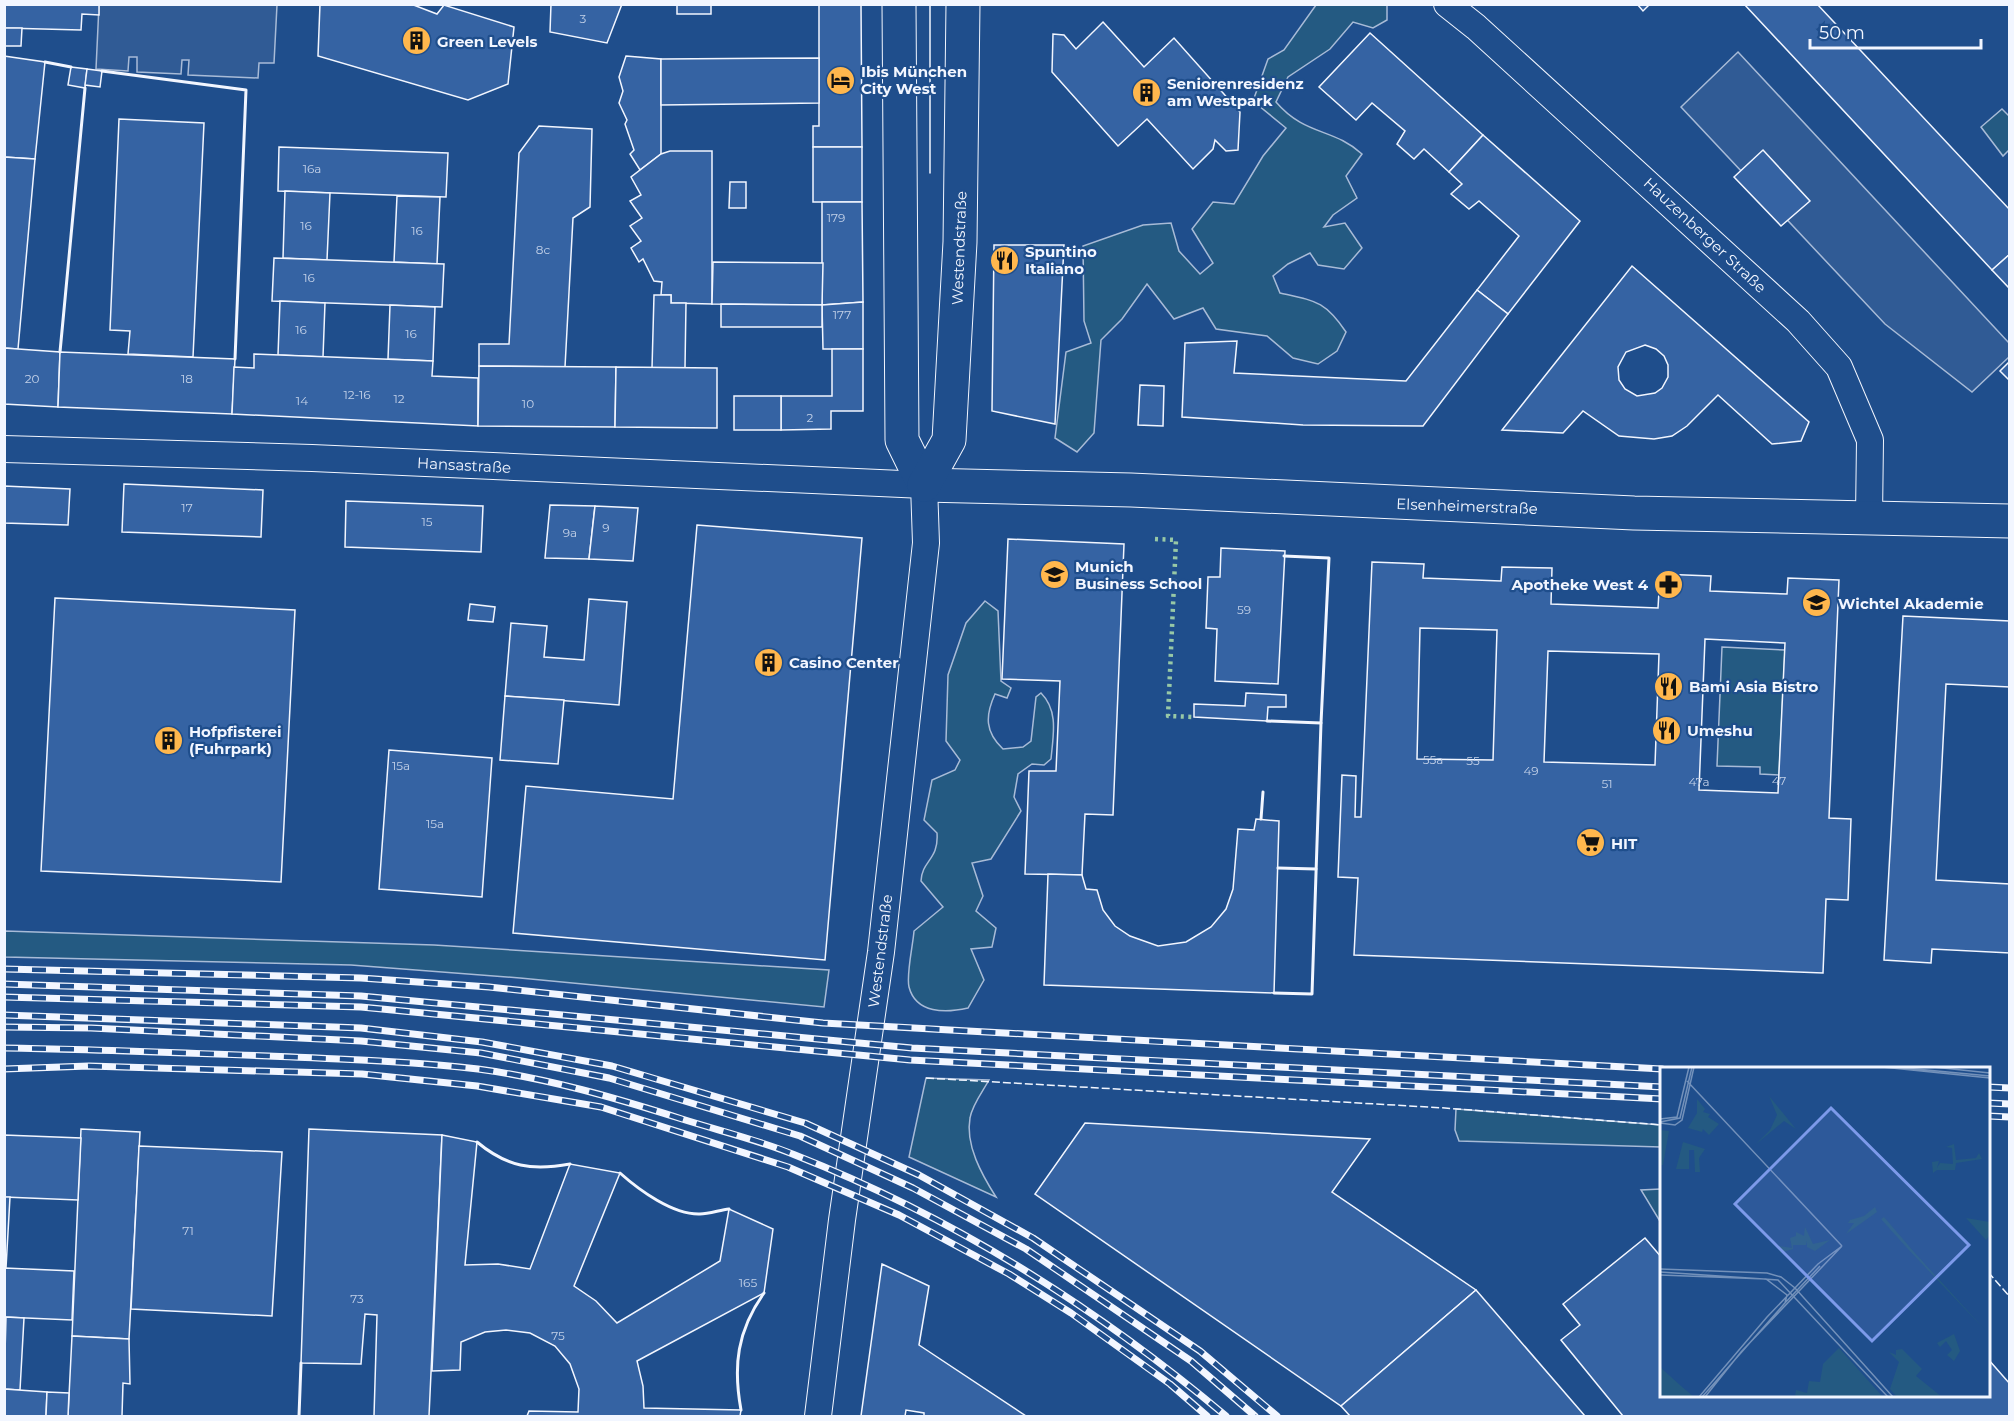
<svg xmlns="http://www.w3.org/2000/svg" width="2014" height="1421" font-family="Montserrat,sans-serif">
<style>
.green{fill:#245a82;stroke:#a8bbd7;stroke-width:1.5}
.parking{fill:#305b95;stroke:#a8bbd7;stroke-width:1.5}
.building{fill:#3563a3;stroke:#f2f6ff;stroke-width:1.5;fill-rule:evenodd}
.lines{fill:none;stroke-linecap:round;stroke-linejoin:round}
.minor-casing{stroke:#f2f6ff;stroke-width:28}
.major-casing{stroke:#f2f6ff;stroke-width:35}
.minor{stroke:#1f4e8c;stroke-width:26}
.major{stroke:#1f4e8c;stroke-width:33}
.tram{stroke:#f2f6ff;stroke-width:1.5}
.rail-casing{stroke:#f2f6ff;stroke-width:7}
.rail{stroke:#1f4e8c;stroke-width:4.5;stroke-dasharray:14;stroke-linecap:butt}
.hedge{stroke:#97c8a6;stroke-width:4.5;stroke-dasharray:3 4.5;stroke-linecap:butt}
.fence{stroke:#f2f6ff;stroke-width:1.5;stroke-dasharray:8 3;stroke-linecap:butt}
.wall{stroke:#f2f6ff;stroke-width:3}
.labels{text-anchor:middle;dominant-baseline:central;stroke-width:4.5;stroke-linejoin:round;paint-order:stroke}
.number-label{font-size:12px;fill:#c3d1e8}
.poi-label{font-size:15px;font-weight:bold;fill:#f2f6ff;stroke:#1f4e8c;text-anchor:start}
.street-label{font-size:15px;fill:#f2f6ff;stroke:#1f4e8c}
.inset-road{fill:none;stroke:#7391ba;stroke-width:1.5}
.view{fill:#7d9aea;fill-opacity:0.15;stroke:#7d9aea;stroke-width:3}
.inset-edge{fill:none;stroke:#f2f6ff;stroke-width:3}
</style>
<rect width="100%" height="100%" fill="#1f4e8c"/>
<g class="green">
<path d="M1316,5h71v15l-14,8 -20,-6 -23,27 -42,28 -12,25c29,34 58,26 86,52l-16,22 11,22 -24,17 -9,12 21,-4 17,25 -18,21 -26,-4 -8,-12 -22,11 -15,12 7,17c36,8 45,8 66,39l-9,19 -19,13 -25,-6 -26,-22 -51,-7 -13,-21 -29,11 -27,-35 -25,35 -21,21 -7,93 -17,19 -22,-14 11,-86 25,-9 -7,-22 -1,-75 60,-21 28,-2 8,28 21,23 13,-11 -21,-34 21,-27 21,2 29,-48 23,-28 -33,-27 15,-42 16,-9z"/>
<path d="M2002,109l8,8 -1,33 -6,6 -22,-29z"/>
<path d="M985,601l13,10 3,70 10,7 -4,10 -12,-4c-10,22 -10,38 8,55l20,-2 8,-6 5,-44 5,-4c18,18 12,43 10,66l-7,6 -12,-1 -14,10 -4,23 7,14 -30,48 -19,4 11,33 -7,15 20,17 -4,19 -21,2 13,31 -16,28c-22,5 -52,6 -59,-21 -3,-12 4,-42 5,-56l29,-24 -22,-26c1,-21 18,-21 16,-48l-13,-13 8,-40 23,-10 5,-10 -14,-19 2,-66 18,-52z"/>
<path d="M1722,647l63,3 -6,125 -19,-1v-7l-43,-1z"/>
<path d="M5,931l429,14 395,25 -5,37 -304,-29 -169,-13 -346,-8z"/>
<path d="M926,1078l63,2c-6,11 -17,25 -19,38 -5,27 12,57 26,79l-87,-40z"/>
<path d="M1456,1109l205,16v22l-202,-6 -4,-11z"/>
<path d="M1661,1189h1l-1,34 -20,-33z"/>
</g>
<g class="parking">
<path d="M99,5h178l-3,58h-15l-1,15 -70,-3 1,-15h-7l-1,14 -44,-2v-15h-8l-1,14 -32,-2z"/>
<path d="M1738,52l271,291v14l-37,35 -87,-68 -204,-217z"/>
</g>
<g class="building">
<path d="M4,4h95v11l-17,-1 -1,16 -77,-2z"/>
<path d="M320,4h91l26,10 7,-9 70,22 -6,57 -40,16 -150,-44z"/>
<path d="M551,4h71l-15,39 -57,-11z"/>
<rect x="677" y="4" width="34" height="10"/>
<path d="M819,4h42l1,143h-49v-21h6z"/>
<path d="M1637,4h13l-7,7z"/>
<path d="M1744,4h73l193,206v44l-18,16z"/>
<path d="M1103,22l41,45 30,-29 66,74 -2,38 -12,1 -11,-11 -2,9 -20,20 -46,-50 -29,27 -66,-74 1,-38 11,1 12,14z"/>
<path d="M4,28h18l-1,18h-17z"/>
<path d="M1370,33l113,102 -34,37 -25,-23 -10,10 -17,-15 8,-13 -33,-28 -16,17 -37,-33z"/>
<path d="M4,56l41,6 -10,97 -31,-2z"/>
<path d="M626,56l35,3v95l-21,16 -10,-16 4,-4 -9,-26 2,-4 -8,-17 4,-12 -4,-14z"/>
<path d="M819,58v45l-158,2v-46z"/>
<path d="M71,67l16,2 -2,19 -17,-3z"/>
<path d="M87,69l15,2 -2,16 -15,-2z"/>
<path d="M119,119l85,4 -11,234 -65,-3 2,-23 -20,-1z"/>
<path d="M539,126l53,3 -2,78 -17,11 -8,149 -86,-1v-22h30l10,-191z"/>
<path d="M1483,135l97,86 -72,93 -31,-24 42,-54 -40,-35 -10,8 -18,-15 11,-10 -13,-12z"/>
<path d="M279,147l169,6 -2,44 -168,-6z"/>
<rect x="813" y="147" width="49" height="55"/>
<path d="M1763,150l47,51 -29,25 -47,-49z"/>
<path d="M670,151h42v153l-41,-1v-8h-10l1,-13 -8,-1 -11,-22 -4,3 -8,-14 10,-7 -11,-15 12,-8 -12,-17 11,-6 -10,-18 30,-23z"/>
<path d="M4,157l31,2 -17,190 -14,-1z"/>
<path d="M730,182h16v26h-17z"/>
<path d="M285,191l45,2 -3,67 -44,-2z"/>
<path d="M397,196l43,1 -3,67 -43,-2z"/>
<path d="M822,202h40l1,100 -41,3z"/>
<path d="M994,245h70l-9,179 -63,-13z"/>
<path d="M2010,254v35l-18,-19z"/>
<path d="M274,258l170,6 -2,43 -170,-6z"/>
<path d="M713,262l110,1 -1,42 -110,-1z"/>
<path d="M1632,266l177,156 -8,19 -29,3 -54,-49 -31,31 -15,10 -18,3 -35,-3 -36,-25 -20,22 -61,-3zM1645,345l11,4 8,7 4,9v12l-6,11 -7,5 -18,3 -12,-7 -6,-9 -1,-13 8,-15z"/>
<path d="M1477,290l31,24 -85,112 -120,-1 -121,-8 3,-74 52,-2 -3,32 172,8z"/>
<path d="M654,295h17v8h15l-1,65h-33z"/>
<path d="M280,301l45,2 -2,54 -45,-2z"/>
<path d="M863,302v47h-40l-1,-44z"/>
<path d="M721,304l101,1v22h-101z"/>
<path d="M390,305l45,2 -2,54 -45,-2z"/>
<path d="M4,348l56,4 -2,55 -54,-3z"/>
<path d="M832,349h31v62h-32v18l-50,1v-34h51z"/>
<path d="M60,352l175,7 -3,55 -174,-7z"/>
<path d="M254,354l179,7 -1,15 46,2v48l-246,-12 2,-47 20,1z"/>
<path d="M2010,361v20l-10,-10z"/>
<path d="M479,366l137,1 -1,60 -137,-1z"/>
<path d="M616,367l101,1v60l-102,-1z"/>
<path d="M1140,385l24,1 -1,40 -25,-1z"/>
<rect x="734" y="396" width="47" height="34"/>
<path d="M124,484l139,6 -2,47 -139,-5z"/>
<path d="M4,486l66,3 -2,36 -64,-2z"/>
<path d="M346,501l137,5 -2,46 -136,-5z"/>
<path d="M550,505l45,1 -6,53 -44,-1z"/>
<path d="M595,506l43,2 -5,53 -44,-2z"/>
<path d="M697,525l165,13 -37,422 -312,-27 13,-147 147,13z"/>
<path d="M1008,539l116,5 -11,271 -28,-1 -3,61 -57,-1 4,-103h27l4,-90 -58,-2z"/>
<path d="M1221,548l64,3 -7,133 -63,-3 2,-52 -11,-1 2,-51h12z"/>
<path d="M1372,562l52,2 -1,14 78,3 1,-14 50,1 -1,36 107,4 2,-34 51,2 -1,15 77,3 1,-16 51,2 -10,238 22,1 -3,81 -22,-1 -3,74 -469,-18 4,-77 -20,-1 4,-102 14,1 -1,41h6zM1420,628l77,2 -4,130 -76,-1zM1705,639l80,4 -7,150 -79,-3zM1548,651l111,3 -4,111 -111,-3z"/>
<path d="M55,598l240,12 -14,272 -240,-11z"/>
<path d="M589,599l38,3 -8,103 -114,-9 6,-73 36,3 -3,31 40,3z"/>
<path d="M470,604l25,3 -2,15 -25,-2z"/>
<path d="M1903,616l107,5v66l-64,-3 -10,196 74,4v69l-78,-4 -1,14 -47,-3z"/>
<path d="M1246,693l40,2v12h-18l-1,14 -73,-4v-13l51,2z"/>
<path d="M505,696l59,4 -6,64 -58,-4z"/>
<path d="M389,750l103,8 -10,139 -103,-8z"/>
<path d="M1256,819l23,2 -5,172 -230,-8 4,-111 34,1 4,14 11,1 6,20 12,16 15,10 28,10 28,-4 25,-15 15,-18 7,-20 5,-60 16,1z"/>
<path d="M1085,1123l285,16 -38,53 144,98 -135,116 -306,-212z"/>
<path d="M81,1129l59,3 -11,207 -57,-3z"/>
<path d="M309,1129l133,6 -13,281h-55l3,-101 -12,-1 -4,50 -60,-1z"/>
<path d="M4,1135l77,3 -3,62 -74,-3z"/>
<path d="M442,1135l35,7 -12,123 33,-1 32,5 40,-105 50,9 -46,113 22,15 21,22 103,-62 9,-52 44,20 -9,64 -127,68 6,25 1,22 97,2 -1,6h-213l2,-5 49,1 1,-23 -9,-25 -15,-18 -25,-13 -24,-3 -21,2 -24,10 -1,28 -28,1z"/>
<path d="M139,1146l143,6 -10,164 -141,-7z"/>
<path d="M4,1197h6l-4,71h-2z"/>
<path d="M1645,1238l17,20v138h326v-37l22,25v32h-387l-62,-76 19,-15 -17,-21z"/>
<path d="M882,1264l47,22 -10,59 107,71h-102v-3l-18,-3 -1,6h-44z"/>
<path d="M4,1268l70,3 -2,49 -68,-3z"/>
<path d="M1476,1290l109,126h-235l-9,-10z"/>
<path d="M6,1317l18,1 -4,72 -16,-1z"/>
<path d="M72,1336l57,3 1,45 -7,-1 -1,33h-54z"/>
<path d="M4,1389l43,3 -1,24h-42z"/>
<path d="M47,1392l22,1 -1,23h-22z"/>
</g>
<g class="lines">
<defs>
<g id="minor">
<path d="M1447,4l29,23 322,294 41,46 31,73 -1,77"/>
<path d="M4,449l308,9 612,27 2,58 -45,409 -39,268 -24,196"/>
</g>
<g id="major">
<path d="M899,4l3,436 22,45"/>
<path d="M924,485l207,5 503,23 376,8"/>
<path d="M924,485l25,-45 11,-198 3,-238"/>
</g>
</defs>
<use href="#minor" class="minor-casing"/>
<use href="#major" class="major-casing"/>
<use href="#minor" class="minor"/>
<use href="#major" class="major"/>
<path class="tram" d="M930,173v-169"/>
<defs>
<g id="rail">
<path d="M4,969l357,9 128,9 334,36 839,46"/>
<path d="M4,984l357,12 551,52 750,39"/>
<path d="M4,997l357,10 549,53 752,39"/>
<path d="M4,1015l357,13 121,14 130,24 193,57 114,52 114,63 167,113 77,65"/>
<path d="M4,1027l87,1 270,13 120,12 128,25 191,58 113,52 113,61 165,112 64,55"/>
<path d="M4,1048c88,1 176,5 264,8 70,3 140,5 210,13 69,9 138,29 204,50 38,12 77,21 113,36 158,62 302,153 431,261"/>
<path d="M4,1069l85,-3 273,8 115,12 124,21 187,60 111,48 110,59 62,39 99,71 37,32"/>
<path d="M1988,1087l22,1"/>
<path d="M1988,1103l22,1"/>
<path d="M1988,1116l22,1"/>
</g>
</defs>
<use href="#rail" class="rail-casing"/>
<use href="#rail" class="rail"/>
<path class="hedge" d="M1155,539l21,1 -8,176 26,1"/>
<g class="fence">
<path d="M926,1078l519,30 217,17"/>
<path d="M1988,1272l22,25"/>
</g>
<g class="wall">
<path d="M45,62l26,5"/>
<path d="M102,71l144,19 -11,269"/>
<path d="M60,352l25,-264"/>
<path d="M1267,721l54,2 8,-165 -45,-2"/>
<path d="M1261,819l2,-27"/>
<path d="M1278,868l38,1"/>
<path d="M1274,993l38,1 9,-271"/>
<path d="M477,1142c30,25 55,29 93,22"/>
<path d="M620,1173c19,17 53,42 80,41 9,0 20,-4 29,-5"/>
<path d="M741,1410c-8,-44 -4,-79 23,-117"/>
<path d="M299,1416l2,-53"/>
</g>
</g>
<defs>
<symbol id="building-disc" viewBox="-11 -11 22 22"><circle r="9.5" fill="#ffb74d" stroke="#1f4e8c"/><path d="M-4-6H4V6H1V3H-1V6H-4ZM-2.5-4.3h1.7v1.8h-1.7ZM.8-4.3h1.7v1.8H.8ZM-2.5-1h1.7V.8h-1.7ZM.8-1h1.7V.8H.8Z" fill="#111"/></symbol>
<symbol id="hotel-disc" viewBox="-11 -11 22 22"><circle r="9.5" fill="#ffb74d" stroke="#1f4e8c"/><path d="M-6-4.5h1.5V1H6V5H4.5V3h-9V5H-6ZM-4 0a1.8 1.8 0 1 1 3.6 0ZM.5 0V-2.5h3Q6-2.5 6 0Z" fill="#111"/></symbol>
<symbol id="restaurant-disc" viewBox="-11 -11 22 22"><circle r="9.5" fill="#ffb74d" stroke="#1f4e8c"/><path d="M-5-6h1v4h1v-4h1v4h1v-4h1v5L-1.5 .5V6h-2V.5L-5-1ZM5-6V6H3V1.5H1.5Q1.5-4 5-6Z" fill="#111"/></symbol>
<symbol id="university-disc" viewBox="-11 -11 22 22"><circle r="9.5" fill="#ffb74d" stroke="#1f4e8c"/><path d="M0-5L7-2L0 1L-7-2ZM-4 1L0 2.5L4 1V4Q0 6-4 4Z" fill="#111"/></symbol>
<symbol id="pharmacy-disc" viewBox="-11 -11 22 22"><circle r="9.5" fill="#ffb74d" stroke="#1f4e8c"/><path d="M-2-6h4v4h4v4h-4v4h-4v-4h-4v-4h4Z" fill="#111"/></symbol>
<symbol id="school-disc" viewBox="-11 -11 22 22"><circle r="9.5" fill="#ffb74d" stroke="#1f4e8c"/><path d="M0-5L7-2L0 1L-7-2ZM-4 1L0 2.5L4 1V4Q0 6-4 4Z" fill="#111"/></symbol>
<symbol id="supermarket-disc" viewBox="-11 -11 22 22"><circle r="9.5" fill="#ffb74d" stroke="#1f4e8c"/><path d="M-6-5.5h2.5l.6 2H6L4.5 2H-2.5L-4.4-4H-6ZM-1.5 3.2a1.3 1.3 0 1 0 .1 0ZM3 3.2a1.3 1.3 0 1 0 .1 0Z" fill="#111"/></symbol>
</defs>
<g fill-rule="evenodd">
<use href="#building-disc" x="400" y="24" width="33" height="33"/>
<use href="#hotel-disc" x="824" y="64" width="33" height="33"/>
<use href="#building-disc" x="1130" y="76" width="33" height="33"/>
<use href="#restaurant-disc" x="988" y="244" width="33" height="33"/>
<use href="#university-disc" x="1038" y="558" width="33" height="33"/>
<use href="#pharmacy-disc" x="1652" y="568" width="33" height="33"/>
<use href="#school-disc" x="1800" y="586" width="33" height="33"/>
<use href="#building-disc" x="752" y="646" width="33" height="33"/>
<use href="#restaurant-disc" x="1652" y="670" width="33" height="33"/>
<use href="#restaurant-disc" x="1650" y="714" width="33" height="33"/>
<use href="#building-disc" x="152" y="724" width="33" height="33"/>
<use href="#supermarket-disc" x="1574" y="826" width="33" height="33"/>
</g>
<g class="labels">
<g class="number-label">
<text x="583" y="18">3</text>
<text x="312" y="168">16a</text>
<text x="836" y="217">179</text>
<text x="306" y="225">16</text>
<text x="417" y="230">16</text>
<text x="543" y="249">8c</text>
<text x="309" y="277">16</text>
<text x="842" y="314">177</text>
<text x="301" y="329">16</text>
<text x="411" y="333">16</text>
<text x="32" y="378">20</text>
<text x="187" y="378">18</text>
<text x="357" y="394">12-16</text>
<text x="399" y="398">12</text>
<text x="302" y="400">14</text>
<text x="528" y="403">10</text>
<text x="810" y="417">2</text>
<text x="187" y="507">17</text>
<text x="427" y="521">15</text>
<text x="606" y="527">9</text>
<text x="570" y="532">9a</text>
<text x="1244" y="609">59</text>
<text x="1433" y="759">55a</text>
<text x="1473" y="760">55</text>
<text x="401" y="765">15a</text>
<text x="1531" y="770">49</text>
<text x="1779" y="780">47</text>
<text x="1699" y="781">47a</text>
<text x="1607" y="783">51</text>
<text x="435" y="823">15a</text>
<text x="188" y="1230">71</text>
<text x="748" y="1282">165</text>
<text x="357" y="1298">73</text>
<text x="558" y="1335">75</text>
</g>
<g class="poi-label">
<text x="437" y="41">Green Levels</text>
<text x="861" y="71">Ibis München<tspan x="861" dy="17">City West</tspan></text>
<text x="1167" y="83">Seniorenresidenz<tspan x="1167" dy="17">am Westpark</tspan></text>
<text x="1025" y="251">Spuntino<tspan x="1025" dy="17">Italiano</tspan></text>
<text x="1075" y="566">Munich<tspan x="1075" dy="17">Business School</tspan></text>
<text x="1648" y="584" text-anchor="end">Apotheke West 4</text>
<text x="1838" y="603">Wichtel Akademie</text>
<text x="789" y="662">Casino Center</text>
<text x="1689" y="686">Bami Asia Bistro</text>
<text x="1687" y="730">Umeshu</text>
<text x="189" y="731">Hofpfisterei<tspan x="189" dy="17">(Fuhrpark)</tspan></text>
<text x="1611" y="843">HIT</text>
</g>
<g class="street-label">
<text transform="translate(1705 235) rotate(43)">Hauzenberger Straße</text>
<text transform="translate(959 248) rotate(-88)">Westendstraße</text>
<text transform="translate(464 465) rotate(3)">Hansastraße</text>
<text transform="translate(1467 506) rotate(2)">Elsenheimerstraße</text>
<text transform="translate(880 951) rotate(-83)">Westendstraße</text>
</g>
</g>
<g transform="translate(1660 1067)">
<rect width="330" height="330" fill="#1f4e8c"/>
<path d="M109,29l27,33 -12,-8 -29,24 15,-15 7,-15zM37,32l8,10 -2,3 7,2 -2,3 11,7 -10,11 -6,-6 -1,3 -14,-4 9,-15zM0,63l9,1 -6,34h-3zM23,75l22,7 -6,9 1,14h-5l-1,-22h-5v19h-13zM294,77l2,16 20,-2 3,-5 3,6 -26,4 -1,7h-18l-4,3 -1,-11 7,-1 -2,7 3,-5 13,1 -1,-16 -6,-1zM215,140l2,5 -31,22 8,-11h-6l2,-3 14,-4zM224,150l30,35 72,79 -79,-83 -26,-29zM306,151l24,4v13l-4,5zM145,160l8,17 17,-4 -15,11 -8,-4v-6l-1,4h-13v4l-13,4 -1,-7 13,2 -2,-10 6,-2v-4l8,4zM294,267l6,17 -6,10 -7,-6 5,-5 -6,-9 -6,6 -3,-4zM179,281l44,49h-88l1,-7 11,3 2,-12 11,1 3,-18zM242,282l20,20 -6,7 26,21h-45l-7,-8 9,-27 -10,-10 7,3v-5zM0,300l21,19 13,11h-34z" fill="#245a82"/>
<path class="inset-road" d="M222,0l108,11M235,0l95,9M273,0l57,6M27,14l155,165M0,52l17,-2 12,-50M0,55l20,-4 12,-51M0,56l15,2 7,-5 12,-53M0,202l107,4 14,4 14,11 98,109M0,205l118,8 110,117M0,208l106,4 21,16 -2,8 -83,94M123,238l37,-39M39,330l68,-80 51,-53 24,-18M45,330l36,-45 101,-106"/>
<path class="view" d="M171,41l138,137 -97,96 -137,-137z"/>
<rect width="330" height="330" class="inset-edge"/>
</g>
<rect width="2014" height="1421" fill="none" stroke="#f2f6ff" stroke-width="12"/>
<path d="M1810 39v9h171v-9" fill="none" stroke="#f2f6ff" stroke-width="3"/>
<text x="1819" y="39" font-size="18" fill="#f2f6ff" stroke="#1f4e8c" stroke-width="4.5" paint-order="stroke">50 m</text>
</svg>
